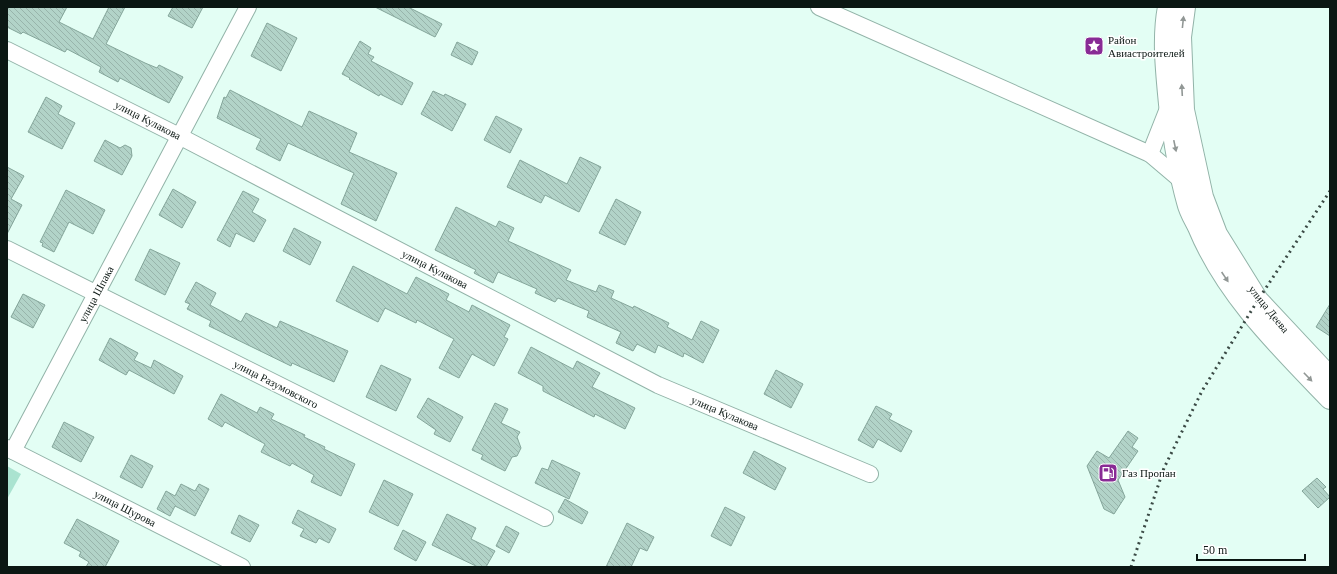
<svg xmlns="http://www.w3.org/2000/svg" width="1337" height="574" font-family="'Times New Roman',serif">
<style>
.park{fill:#aae3d0}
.building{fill:url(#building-back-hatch);stroke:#84a59a}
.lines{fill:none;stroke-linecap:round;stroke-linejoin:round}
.minor-casing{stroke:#92b3a8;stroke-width:18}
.major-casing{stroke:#92b3a8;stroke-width:22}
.minor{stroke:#fff;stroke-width:16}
.major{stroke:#fff;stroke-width:20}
.rail{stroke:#3b4a45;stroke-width:3;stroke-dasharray:2 4;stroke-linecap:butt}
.oneway{fill:#919795}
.labels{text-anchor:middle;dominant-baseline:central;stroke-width:3;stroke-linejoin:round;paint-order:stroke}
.poi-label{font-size:11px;fill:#0b1713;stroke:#fff;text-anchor:start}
.street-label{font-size:11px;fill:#0b1713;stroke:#fff}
</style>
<defs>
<pattern id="building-back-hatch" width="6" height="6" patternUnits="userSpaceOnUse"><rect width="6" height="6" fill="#b2d3c8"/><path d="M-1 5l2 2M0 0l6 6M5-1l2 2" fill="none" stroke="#98b4ab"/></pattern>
</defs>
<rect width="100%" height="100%" fill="#e3fef4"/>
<path class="park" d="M7,466l14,8 -14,25z"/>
<g class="building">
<path d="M7,7h60l-8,15 34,17 16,-32h16l-19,37 39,19 12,5 2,-3 24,12 -14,26 -49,-25 -2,4 -19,-10 2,-5 -34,-18 -2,3 -42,-20 -2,2 -14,-7z"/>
<path d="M173,7h30l-11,21 -24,-12z"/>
<path d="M375,7h33l34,17 -7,13z"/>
<path d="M267,23l30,15 -16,33 -30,-15z"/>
<path d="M360,41l11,7 -3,6 6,3 -3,4 42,22 -11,22 -22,-11 -1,2 -30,-17 1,-1 -8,-4z"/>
<path d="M457,42l21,10 -6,13 -21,-10z"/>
<path d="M230,90l72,37 7,-16 48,22 -8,19 48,21 -21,48 -35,-17 13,-31 -66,-30 -8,18 -24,-12 5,-10 -44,-21 7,-21 2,1z"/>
<path d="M433,91l11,5 1,-2 21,10 -14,27 -31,-17z"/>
<path d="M46,97l16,9 -4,8 17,9 -13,26 -34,-17z"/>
<path d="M496,116l26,13 -12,24 -26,-13z"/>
<path d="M105,140l15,8 5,-3 6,3 1,8 -10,19 -28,-14z"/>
<path d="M580,157l21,10 -22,45 -34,-17 -4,8 -34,-16 13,-27 47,24z"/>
<path d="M7,167l17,9 -13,23 11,6 -15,29z"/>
<path d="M173,189l23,13 -14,26 -23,-13z"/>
<path d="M66,190l39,20 -12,24 -24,-12 -15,30 -12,-6 1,-3 -3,-1z"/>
<path d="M243,191l16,8 -7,13 14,8 -12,22 -18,-9 -6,14 -13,-7z"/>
<path d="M616,199l25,13 -16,33 -26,-12z"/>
<path d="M456,207l40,20 3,-6 15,7 -6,13 63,29 -5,10 30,12 3,-7 15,6 -3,7 22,10 1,-2 35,17 -2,4 25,13 9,-19 18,9 -16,33 -19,-10 -1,4 -25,-12 -3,8 -18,-9 -4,7 -17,-8 5,-11 -34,-15 2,-6 -31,-13 -3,4 -20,-9 2,-4 -39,-17 -5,11 -19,-10 2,-3 -41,-20z"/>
<path d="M294,228l27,14 -11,23 -27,-14z"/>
<path d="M150,249l30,14 -15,32 -30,-15z"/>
<path d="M353,266l54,28 9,-17 33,17 -3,6 23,12 3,-7 38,20 -6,12 4,2 -14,27 -22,-12 -13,24 -20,-10 15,-29 -37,-19 -1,3 -31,-15 -7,14 -42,-21z"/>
<path d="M196,282l20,11 -6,12 31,17 5,-9 31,15 3,-7 68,30 -14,31 -42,-19 -1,3 -82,-40 2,-5 -24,-12 3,-5 -5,-2z"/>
<path d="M23,294l22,11 -12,23 -22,-11z"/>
<path d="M1330,304v32l-14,-9z"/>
<path d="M110,338l28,15 -4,7 17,8 3,-8 29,16 -9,18 -45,-24 -3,5 -27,-15z"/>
<path d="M531,347l42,22 4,-8 23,12 -8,14 43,21 -10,21 -30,-15 -1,3 -51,-26v-5l-25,-13z"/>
<path d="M381,365l30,14 -15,32 -30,-14z"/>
<path d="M776,370l27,14 -12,24 -27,-14z"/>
<path d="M221,394l36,19 3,-6 14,7 -3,5 34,16 -1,2 21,10 -1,2 31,15 -14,32 -30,-14 3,-7 -22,-12 -2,3 -29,-14 4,-8 -40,-22 -3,5 -14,-8z"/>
<path d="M428,398l35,19 -13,25 -16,-8 2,-4 -19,-13z"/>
<path d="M495,403l13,6 -7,14 19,9 -3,5 4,11 -4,8 -5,1 -7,14 -24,-12 2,-4 -11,-5z"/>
<path d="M876,406l16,8 -3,5 23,12 -11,21 -23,-13 -5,9 -15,-8z"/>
<path d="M64,422l30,15 -13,25 -29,-15z"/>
<path d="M1128,431l10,7 -6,9 6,4 -20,29 7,17 -11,17 -10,-5 -17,-43 10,-15 12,7z"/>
<path d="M754,451l32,17 -11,22 -32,-17z"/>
<path d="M131,455l22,11 -11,22 -22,-11z"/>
<path d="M552,460l28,13 -11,26 -34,-16 7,-15 6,2z"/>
<path d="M1317,478l9,9 -3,2 7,8 -12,11 -16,-17z"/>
<path d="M384,480l29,14 -15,32 -29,-14z"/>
<path d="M181,484l14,7 4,-7 10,5 -14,27 -20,-10 -5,10 -13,-7 9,-18 9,5z"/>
<path d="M565,499l23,13 -6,12 -24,-12z"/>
<path d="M725,507l20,10 -14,29 -20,-10z"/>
<path d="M298,510l38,19 -7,14 -10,-5 -3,5 -16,-7 4,-7 -12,-6z"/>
<path d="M447,514l29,14 -5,11 24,12 -9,16h-8l-46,-22z"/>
<path d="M239,515l20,10 -9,17 -19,-9z"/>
<path d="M77,519l42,22 -14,26h-19l3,-5 -10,-6 2,-4 -17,-9z"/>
<path d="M627,523l27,14 -7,14 -7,-3 -9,19h-25z"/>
<path d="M506,526l13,7 -10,20 -13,-7z"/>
<path d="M403,530l23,12 -10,19 -22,-12z"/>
</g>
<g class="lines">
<defs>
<g id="minor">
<path d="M819,7l331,147 33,28"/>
<path d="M7,50l172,86 479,249 212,89"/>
<path d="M1150,154l19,-48"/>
<path d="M7,249l538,269"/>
<path d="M7,448l235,119"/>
<path d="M13,451l235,-444"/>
</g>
<g id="major">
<path d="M1168,7c-6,31 -2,65 1,97 4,33 9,66 18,98 2,9 7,17 11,25 28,68 82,120 132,172"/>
<path d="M1185,7l-4,30 3,73 19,87 14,37 41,66 72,77"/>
</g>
</defs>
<use href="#minor" class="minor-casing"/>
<use href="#major" class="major-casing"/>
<use href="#minor" class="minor"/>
<use href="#major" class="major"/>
<path class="rail" d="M1131,567l33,-99 38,-77 56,-91 72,-109"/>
</g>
<defs><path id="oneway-solid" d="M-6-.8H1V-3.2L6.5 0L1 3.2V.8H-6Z"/></defs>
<g class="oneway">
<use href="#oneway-solid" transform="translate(1183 22) rotate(-84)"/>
<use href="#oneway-solid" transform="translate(1182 90) rotate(-93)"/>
<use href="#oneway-solid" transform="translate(1175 146) rotate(78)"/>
<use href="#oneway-solid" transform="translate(1225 277) rotate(56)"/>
<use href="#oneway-solid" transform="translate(1308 377) rotate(46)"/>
</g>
<defs>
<symbol id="sight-square" viewBox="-11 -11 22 22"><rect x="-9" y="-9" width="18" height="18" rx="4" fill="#882b95" stroke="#fff"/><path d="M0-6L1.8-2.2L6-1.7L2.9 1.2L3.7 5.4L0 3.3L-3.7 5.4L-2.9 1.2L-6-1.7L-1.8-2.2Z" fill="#fff"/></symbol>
<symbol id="fuel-square" viewBox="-11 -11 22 22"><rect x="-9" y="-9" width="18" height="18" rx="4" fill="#882b95" stroke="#fff"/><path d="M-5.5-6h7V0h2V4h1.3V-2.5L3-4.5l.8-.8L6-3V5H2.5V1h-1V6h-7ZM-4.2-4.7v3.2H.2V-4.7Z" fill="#fff"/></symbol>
</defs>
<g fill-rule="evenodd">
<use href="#sight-square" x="1083" y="35" width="22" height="22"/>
<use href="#fuel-square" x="1097" y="462" width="22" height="22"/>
</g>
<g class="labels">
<g class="poi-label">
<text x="1108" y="40">Район<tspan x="1108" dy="13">Авиастроителей</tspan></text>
<text x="1122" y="473">Газ Пропан</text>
</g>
<g class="street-label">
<text transform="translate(148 120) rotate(27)">улица Кулакова</text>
<text transform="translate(435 269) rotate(27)">улица Кулакова</text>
<text transform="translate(96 294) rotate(-62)">улица Шпака</text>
<text transform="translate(1269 309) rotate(51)">улица Деева</text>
<text transform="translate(276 384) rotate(27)">улица Разумовского</text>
<text transform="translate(725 413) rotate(23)">улица Кулакова</text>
<text transform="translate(125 508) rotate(27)">улица Шурова</text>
</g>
</g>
<rect width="1337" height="574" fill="none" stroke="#0b1713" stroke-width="16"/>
<path d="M1197 554v6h108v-6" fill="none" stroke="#0b1713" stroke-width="2"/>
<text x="1203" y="554" font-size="12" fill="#0b1713" stroke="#ffffff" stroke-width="3" paint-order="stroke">50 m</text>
</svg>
